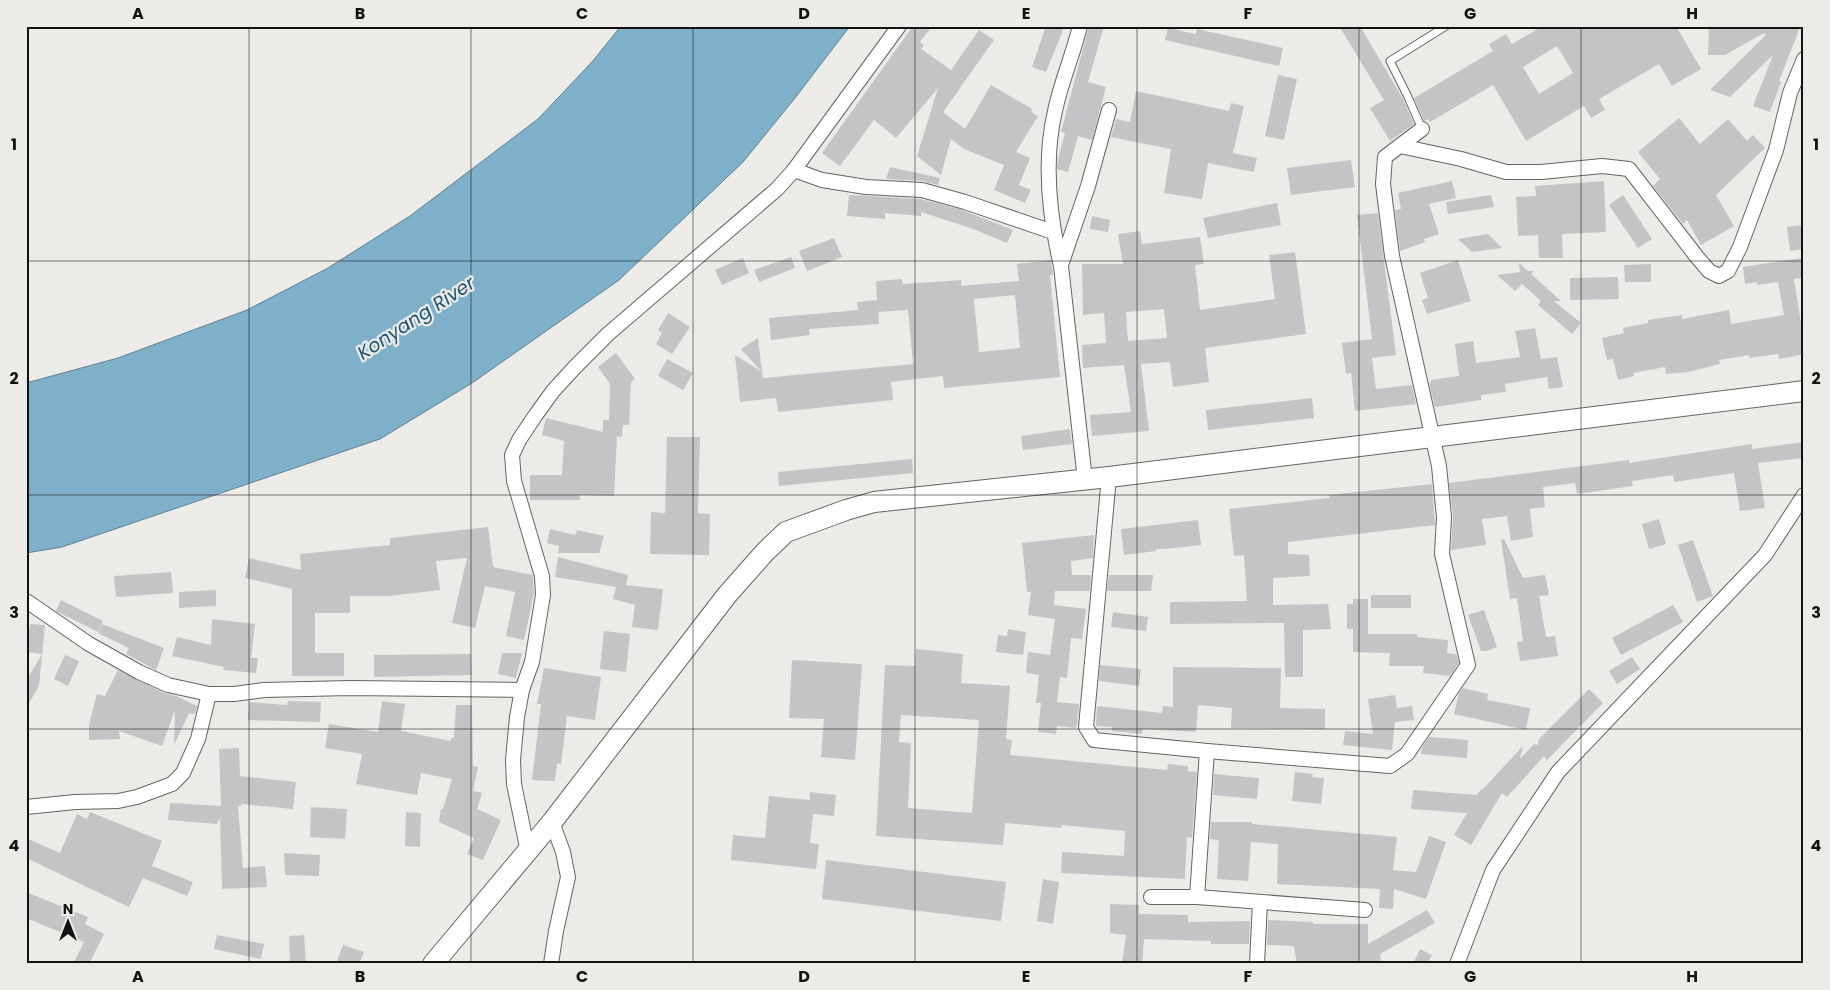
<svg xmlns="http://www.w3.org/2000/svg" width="1830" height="990" font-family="Poppins,sans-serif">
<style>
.water{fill:#7fb0ca;stroke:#5f8192}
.building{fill:#c6c3c6;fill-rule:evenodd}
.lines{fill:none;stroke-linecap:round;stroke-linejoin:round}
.lane-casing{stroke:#656461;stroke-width:9}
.street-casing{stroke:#656461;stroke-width:16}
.secondary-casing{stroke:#656461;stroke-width:22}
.lane{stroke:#fff;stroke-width:7}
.street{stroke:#fff;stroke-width:14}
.secondary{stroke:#fff;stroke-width:20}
.grid{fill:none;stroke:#131211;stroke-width:1;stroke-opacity:0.55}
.labels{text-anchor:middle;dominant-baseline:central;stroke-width:4.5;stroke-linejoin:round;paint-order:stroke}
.water-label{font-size:19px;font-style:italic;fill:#1b5772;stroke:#ecebe7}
.neatline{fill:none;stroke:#131211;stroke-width:2}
.grid-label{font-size:16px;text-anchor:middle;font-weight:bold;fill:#131211}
</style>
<rect width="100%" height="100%" fill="#ecebe7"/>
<path class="water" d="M621,26h229l-55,72 -52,64 -124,118 -147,103 -92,56 -318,108 -36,6v-170l92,-25 129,-48 81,-42 82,-52 128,-97 54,-57z"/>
<g class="building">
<path d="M913,26h19l-12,16 4,3 -3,4 30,21 28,-40 15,10 -51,72 22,17 26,-44 41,24 -1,3 7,4 -22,36 14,6 -11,27 12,5 -6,13 -31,-13 10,-25 -40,-16 -13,-10 -10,36 -24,-19 21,-68 -42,50 -22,-18 -34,46 -18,-13z"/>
<path d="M1046,26h7l10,4 -17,42 -14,-5z"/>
<path d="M1089,26h15l-16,56 18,5 -14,53 -14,-4 -10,36 -11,-3 1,-10 7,-26 -4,-1z"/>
<path d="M1339,26h21l43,73 11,25 -24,17 -20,-33 14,-8z"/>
<path d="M1543,26h133l25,43 -29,17 -13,-22 -60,35 6,11 -14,8 -7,-12 -58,35 -33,-56 -63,37 -2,-3 -4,2 -10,-23 79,-47 -4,-7 17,-10 6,10zM1557,46l16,27 -34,21 -16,-27z"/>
<path d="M1709,26h79l11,4 -20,51 2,1 -11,30 -17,-6 20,-51 -43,42 -20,-7 56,-55 -2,-2 -39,22h-17z"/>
<path d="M1168,28l28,6 1,-5 86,19 -4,18 -114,-26z"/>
<path d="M1278,75l19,4 -13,61 -19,-4z"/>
<path d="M1136,91l93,20 2,-8 13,3 -11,47 24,5 -3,14 -46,-9 -6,36 -38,-6 7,-44 -60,-12 5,-18 14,3z"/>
<path d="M1679,118l21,26 28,-25 19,22 6,-6 12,13 -49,47 18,31 -33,19 -14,-25 -4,4 -30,-38 7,-7 -22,-27z"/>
<path d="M1351,160l4,27 -64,8 -4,-27z"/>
<path d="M890,167l50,11 -2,7 -16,-4 -36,-2z"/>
<path d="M1452,181l4,17 -27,6 10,30 -15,5 1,3 -25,9 -5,-41 6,-1 -3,-16z"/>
<path d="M1604,181l2,51 -44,2 1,24h-24l-1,-23 -20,1 -2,-39 20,-1 -1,-10z"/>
<path d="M849,195l72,4 41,11 51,20 -6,13 -34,-14 -52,-17v4l-36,-3v6l-38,-3z"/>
<path d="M1491,195l3,12 -46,7 -2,-12z"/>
<path d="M1623,195l29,44 -14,9 -29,-43z"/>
<path d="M1277,203l4,22 -73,13 -5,-20z"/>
<path d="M1378,213l18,142 -24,3 4,31 36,-4 4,19 -61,7 -4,-38 -5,1 -4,-31 30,-4 -15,-124z"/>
<path d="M1092,216l18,4 -2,12 -18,-3z"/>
<path d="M1804,225v24l-14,2 -3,-24z"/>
<path d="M1140,231l2,13 58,-7 4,27 -9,1 5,45 75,-11 -6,-44 26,-3 11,82 -101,14 4,34 -36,5 -3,-25 -29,2 8,67 -57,5 -2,-21 41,-3 -7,-47 -41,3 -1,-23 24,-2 -2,-30 -21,2 -1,-51h41l-5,-30zM1164,309l3,29 -39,3 -2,-29z"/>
<path d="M1488,234l14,14 -30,4 -14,-13z"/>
<path d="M834,238l8,19 -35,14 -8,-20z"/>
<path d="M791,257l4,11 -36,14 -5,-12z"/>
<path d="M743,258l6,15 -27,12 -7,-15z"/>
<path d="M1802,258l2,20 -10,1 10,63v12l-25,5 -1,-5 -29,4v-3l-30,5 1,4 -32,8 -22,2 -1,-7 -32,6 1,3 -16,4 -5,-21 -6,1 -5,-22 22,-5 -1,-5 25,-5v-3l34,-5v4l47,-9 2,14 53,-9 -6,-33 -21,3v-3l-12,2 -2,-17z"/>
<path d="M1051,260l2,15h-3l10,102 -116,11 -1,-12 -52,6 2,18 -115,12 -2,-14 -36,4 -5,-47 27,17 1,6 150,-14 -5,-54 -30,2v-7l1,19 -70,5 1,6 -39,5 -2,-22 89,-8 -1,-8 20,-2 -1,-19 26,-2 1,5 58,-4v6l58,-5 -2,-17zM1015,295l5,53 -41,4 -5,-53z"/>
<path d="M1458,260l13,41 -44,13 -5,-14 6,-2 -8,-25z"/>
<path d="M1519,263l9,8h6l-3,3 30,27h-7l27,22 -9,11 -34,-29 3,-4 -19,-17 -7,7 -18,-16 23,-3z"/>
<path d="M1651,264v18h-26l-1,-17z"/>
<path d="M1618,277l1,22 -49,1v-22z"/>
<path d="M668,313l22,14 -18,27 -16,-10 6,-11 -4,-3z"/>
<path d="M1535,328l6,31 16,-2 6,30 -14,2 -2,-12 -42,7 1,8 -25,3v5l-46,7 -6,-24h2v-3l28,-4 -4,-32 18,-3 3,22 44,-6 -5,-26z"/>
<path d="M758,338l4,34 -21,-23z"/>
<path d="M616,353l19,26 -4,3 -2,43h-6l-1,12 -5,-1 -3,60 -34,-1v5h-50v-25h32l2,-34 -22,-6 4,-17 57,14v-12h6l1,-36 -12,-17z"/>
<path d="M667,359l26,14 -10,17 -25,-14z"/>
<path d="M1312,398l2,20 -106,12 -2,-20z"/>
<path d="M1070,429l2,15 -49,6 -2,-14z"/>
<path d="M667,437h33l-2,76 12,1 -1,41 -59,-1 1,-42 14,1z"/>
<path d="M1804,442v16l-46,5 7,45 -25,3 -6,-38 -60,9 -1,-7 -41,6 1,5 -56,8 -2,-11 -32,4 2,20 -15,2 3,28 -22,4 -4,-25 -25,3 4,26 -35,5 2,-34 -4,-33 180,-23v3l123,-19v5z"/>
<path d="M912,459l1,14 -134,13 -1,-14z"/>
<path d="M1432,484l3,41 -147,17v12l21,1 1,21 -37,2v27l55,-1 3,25 -28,1v47h-18l-1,-54 -114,1v-22l77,-1 -3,-46 -10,1 -5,-47 101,-11 -1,-3z"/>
<path d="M1659,519l7,25 -17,5 -7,-25z"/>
<path d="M1198,520l3,25 -35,4h-10v2l-32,4 -3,-26z"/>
<path d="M488,527l5,40 40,8 1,18 -10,47 -18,-4 9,-44 -30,-6 -10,42 -23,-5 15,-65 -31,3 4,29 -51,6h-39v17h-35v40h29v23h-52v-87l-47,-11 4,-20 52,12 -1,-16 90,-9v-7z"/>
<path d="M550,529l25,6 2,-5 27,6 -5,17h-41l1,-7 -12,-3z"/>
<path d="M1094,535l-1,23 -22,3 1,14h19l-1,16h-35l-1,14 32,4 -4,30 -11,-1 -4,40 -7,-1 -3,25 22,2 -2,21h-1v3l-19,-2 -1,8 -18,-2 3,-29h-5l3,-28 -13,-2 2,-21 22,3 5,-36 -27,-4 3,-23h-4l-5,-49z"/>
<path d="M1504,539l19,39 22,-3 4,20 -10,1 7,41 9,-1 3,20 -38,5 -3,-19 6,-1 -6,-43 -7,1 -9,-59z"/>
<path d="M1693,540l20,56 -16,6 -19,-57z"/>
<path d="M558,557l70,18 -2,10 37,4 -5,41 -26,-3 3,-22 -22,-6 3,-12 -61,-10z"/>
<path d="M171,572l2,21 -57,4 -2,-21z"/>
<path d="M1109,575h44l-2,16h-44z"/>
<path d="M216,590v16l-37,2v-16z"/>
<rect x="1371" y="595" width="40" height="13"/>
<path d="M1353,599h15v35h49v3l31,3 -1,13 9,1 3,9 -9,13 -27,-3 1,-7h-35l1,-13 -37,-1v-23h-6v-25h6z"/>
<path d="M61,600l42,21 -5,11 -42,-21z"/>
<path d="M1673,605l10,17 -62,33 -9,-17z"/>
<path d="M1484,610l13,37 -10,4h-6l-13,-36z"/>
<path d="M1113,612l35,5 -2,14 -35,-4z"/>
<path d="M212,619l43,5 -4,34h7l-2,15 -33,-3 1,-3 -52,-11 5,-19 34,8z"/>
<path d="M30,624l15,1 -6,61 -13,22v-27l16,-27 -15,-2z"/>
<path d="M102,624l62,24 -8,22 -30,-16 3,-6 -31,-15z"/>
<path d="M1008,629l18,3 -3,23 -27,-3 2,-17 9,1z"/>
<path d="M604,631l26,3 -4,38 -26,-3z"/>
<path d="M916,649l47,5 -2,29 49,3 -4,53 6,1 -2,15 157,15 1,-6 20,2v5l9,1 -5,66 -5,-1 -2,42 -124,-6 1,-21 62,4 1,-25 -64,-6v3l-56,-5 -2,22 -127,-9 9,-171 30,1zM901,715l78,5 -7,93 -64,-5 3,-65 -12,-1z"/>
<path d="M502,653h20l-6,25 -18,-4z"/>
<path d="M471,654l1,21 -98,2v-22z"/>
<path d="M65,655l14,6 -11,25 -14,-7z"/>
<path d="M1632,657l8,12 -23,15 -8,-13z"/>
<path d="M792,660l70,4 -7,96 -34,-3 3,-38 -35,-1z"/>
<path d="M1100,665l41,4 -2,17 -40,-5z"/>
<path d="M1173,667l108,1 -1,40 45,1v20l-94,-1 1,-20 -34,-3 -2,27 -53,-3 -1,5 -30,-3v-4l-16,-1 1,-20 65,7 1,-7 10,1z"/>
<path d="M544,668l57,9 -6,43 -28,-4 -6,48 -4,-1 -2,18 -23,-1 9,-76h-4z"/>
<path d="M118,670l46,23 12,3 21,10 -2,8 -6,-1 -15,32 1,-35 -13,36 -43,-15 1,8 -31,1v-15l8,-31 8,2z"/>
<path d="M1463,688l25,6 -1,6 43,8 -4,22 -72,-16 5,-21z"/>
<path d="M1589,689l14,14 -56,57 -3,-4 -37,41 -5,-4 -31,52 -17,-10 13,-22 -56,-4 2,-19 64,5 4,-6 1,1 41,-44 -3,13 14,-15 4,1 1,-6z"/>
<path d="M1395,695l2,13 15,-2 2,14 -19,2 -3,28 -49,-5 2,-14 28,3 -5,-35z"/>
<path d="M288,701l33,1 -1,20 -72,-2 1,-18 38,3z"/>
<path d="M382,701l23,3 -4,27 50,10v-3h3l2,-33h16l1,61 5,1 -5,24 9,2 -5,16 24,11 -18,40 -16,-6 7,-16 -35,-16 2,-13h2l9,-30 -31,-6 -4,22 -61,-11 6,-30 -37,-6 4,-24 49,8z"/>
<path d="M1429,737l39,3 -1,18 -46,-4 1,-6z"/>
<path d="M239,748l1,28 56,6 -3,27 -52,-5 1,2h-4l5,62 22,-2 2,21 -45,2 -2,-71 -3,6 -49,-4 2,-17 51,3 -2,-57z"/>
<path d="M1295,772l18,2 -1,3 12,1 -3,26 -29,-3z"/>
<path d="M1214,774l45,4 -2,21 -44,-4z"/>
<path d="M810,792l26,3 -2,21 -21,-2 -3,29 9,1 -3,25 -85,-9 2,-25 32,3 4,-42 41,4z"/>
<path d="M311,807l36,2 -2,30 -35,-2z"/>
<path d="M90,812l72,29 -10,25 41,16 -6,14 -44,-18 -14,29 -103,-49v-20l34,15 17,-39 10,5z"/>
<path d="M406,812l15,1 -1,34 -15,-1z"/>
<path d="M1211,822h41v2l145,13 -4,33 23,2 13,-36 17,6 -20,57 -32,-10 -1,20 -14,-1 1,-19 -103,-5 1,-40 -27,-2 -3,39 -31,-2 2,-39 -9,-1z"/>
<path d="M284,853l36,2 -1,21 -34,-1z"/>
<path d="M826,860l180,22 -5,39 -179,-22z"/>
<path d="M1043,879l16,3 -6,42 -16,-3z"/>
<path d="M26,892l62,25 -3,7 19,10 -15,30h-16l11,-22 -58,-24z"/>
<path d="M1110,904l29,1v9l49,1v7l62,-1 -1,23h-38v-3l-67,-2 -2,25h-20l4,-29 -16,-2z"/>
<path d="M1427,910l8,13 -55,31 1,8 -12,2h-72l-3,-18 -27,-1 1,-25 45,2v2h55v20z"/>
<path d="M217,935l47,9 -3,15 -47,-10z"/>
<path d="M304,935l2,29h-16l-1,-28z"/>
<path d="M343,945l21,7 -5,12h-23z"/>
<path d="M1420,949l12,6 -5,9h-14z"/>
</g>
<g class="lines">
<defs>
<path id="lane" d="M1422,129l-14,-32 -18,-36 56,-35"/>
<g id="street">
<path d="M1080,26c-7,29 -19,56 -25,85 -12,51 -6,104 6,155l24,214"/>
<path d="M1400,146l61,13 45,13h35l61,-6 27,3 68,88 12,14 10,5 9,-5 12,-24 36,-97 14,-57 14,-34"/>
<path d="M794,170l28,10 44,7 56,3 43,12 88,30"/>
<path d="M1061,265l27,-79 21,-76"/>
<path d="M1109,477l-23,250 8,13 113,11 183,15 17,-12 61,-89 -26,-111 2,-37 -5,-51 -47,-210 -9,-72 2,-27 37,-28"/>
<path d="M28,602l61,42 50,28 29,13 41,9h25l30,-4 86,-2 172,2"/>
<path d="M26,807l49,-5 43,-1 19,-4 35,-13 11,-11 15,-34 11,-45"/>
<path d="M528,852l-14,-68 -1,-24 4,-43 5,-27 10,-28 11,-67 -1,-19 -28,-95 -2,-26 7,-15 16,-24 18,-25 22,-24 33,-33 169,-145 17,-19 105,-144"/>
<path d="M1151,897h46l168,13"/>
<path d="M1197,897l10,-146"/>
<path d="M551,964l5,-33 12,-54 -5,-25 -11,-30"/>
<path d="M1257,964l3,-62"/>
<path d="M1457,964l36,-94 65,-98 207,-217 39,-60"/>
</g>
<path id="secondary" d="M433,964l119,-142 175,-227 38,-43 21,-20 60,-22 28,-8 235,-25 695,-86"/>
</defs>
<use href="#lane" class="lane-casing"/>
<use href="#street" class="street-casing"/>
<use href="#secondary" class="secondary-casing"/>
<use href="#lane" class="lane"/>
<use href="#street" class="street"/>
<use href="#secondary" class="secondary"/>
</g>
<path class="grid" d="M249,26v938M471,26v938M693,26v938M915,26v938M1137,26v938M1359,26v938M1581,26v938M26,261h1778M26,495h1778M26,729h1778"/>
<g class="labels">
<g class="water-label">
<text transform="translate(416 318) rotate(-33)">Konyang River</text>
</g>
</g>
<rect width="1830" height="990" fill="none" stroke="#ecebe7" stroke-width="55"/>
<g transform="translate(68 922)" stroke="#ecebe7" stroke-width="4" paint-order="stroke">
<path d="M0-4L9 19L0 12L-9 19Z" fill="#131211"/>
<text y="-8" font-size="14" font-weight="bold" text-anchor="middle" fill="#131211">N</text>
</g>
<rect x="28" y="28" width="1774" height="934" class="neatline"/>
<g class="grid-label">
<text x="138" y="19">A</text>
<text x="360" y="19">B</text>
<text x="582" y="19">C</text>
<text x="804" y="19">D</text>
<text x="1026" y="19">E</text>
<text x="1248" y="19">F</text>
<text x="1470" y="19">G</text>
<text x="1692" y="19">H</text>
<text x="14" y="150">1</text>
<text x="1816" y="150">1</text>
<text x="14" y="384">2</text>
<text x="1816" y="384">2</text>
<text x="14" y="618">3</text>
<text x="1816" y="618">3</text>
<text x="14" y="851">4</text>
<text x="1816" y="851">4</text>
<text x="138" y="982">A</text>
<text x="360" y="982">B</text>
<text x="582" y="982">C</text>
<text x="804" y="982">D</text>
<text x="1026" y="982">E</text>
<text x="1248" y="982">F</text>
<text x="1470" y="982">G</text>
<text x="1692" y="982">H</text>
</g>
</svg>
